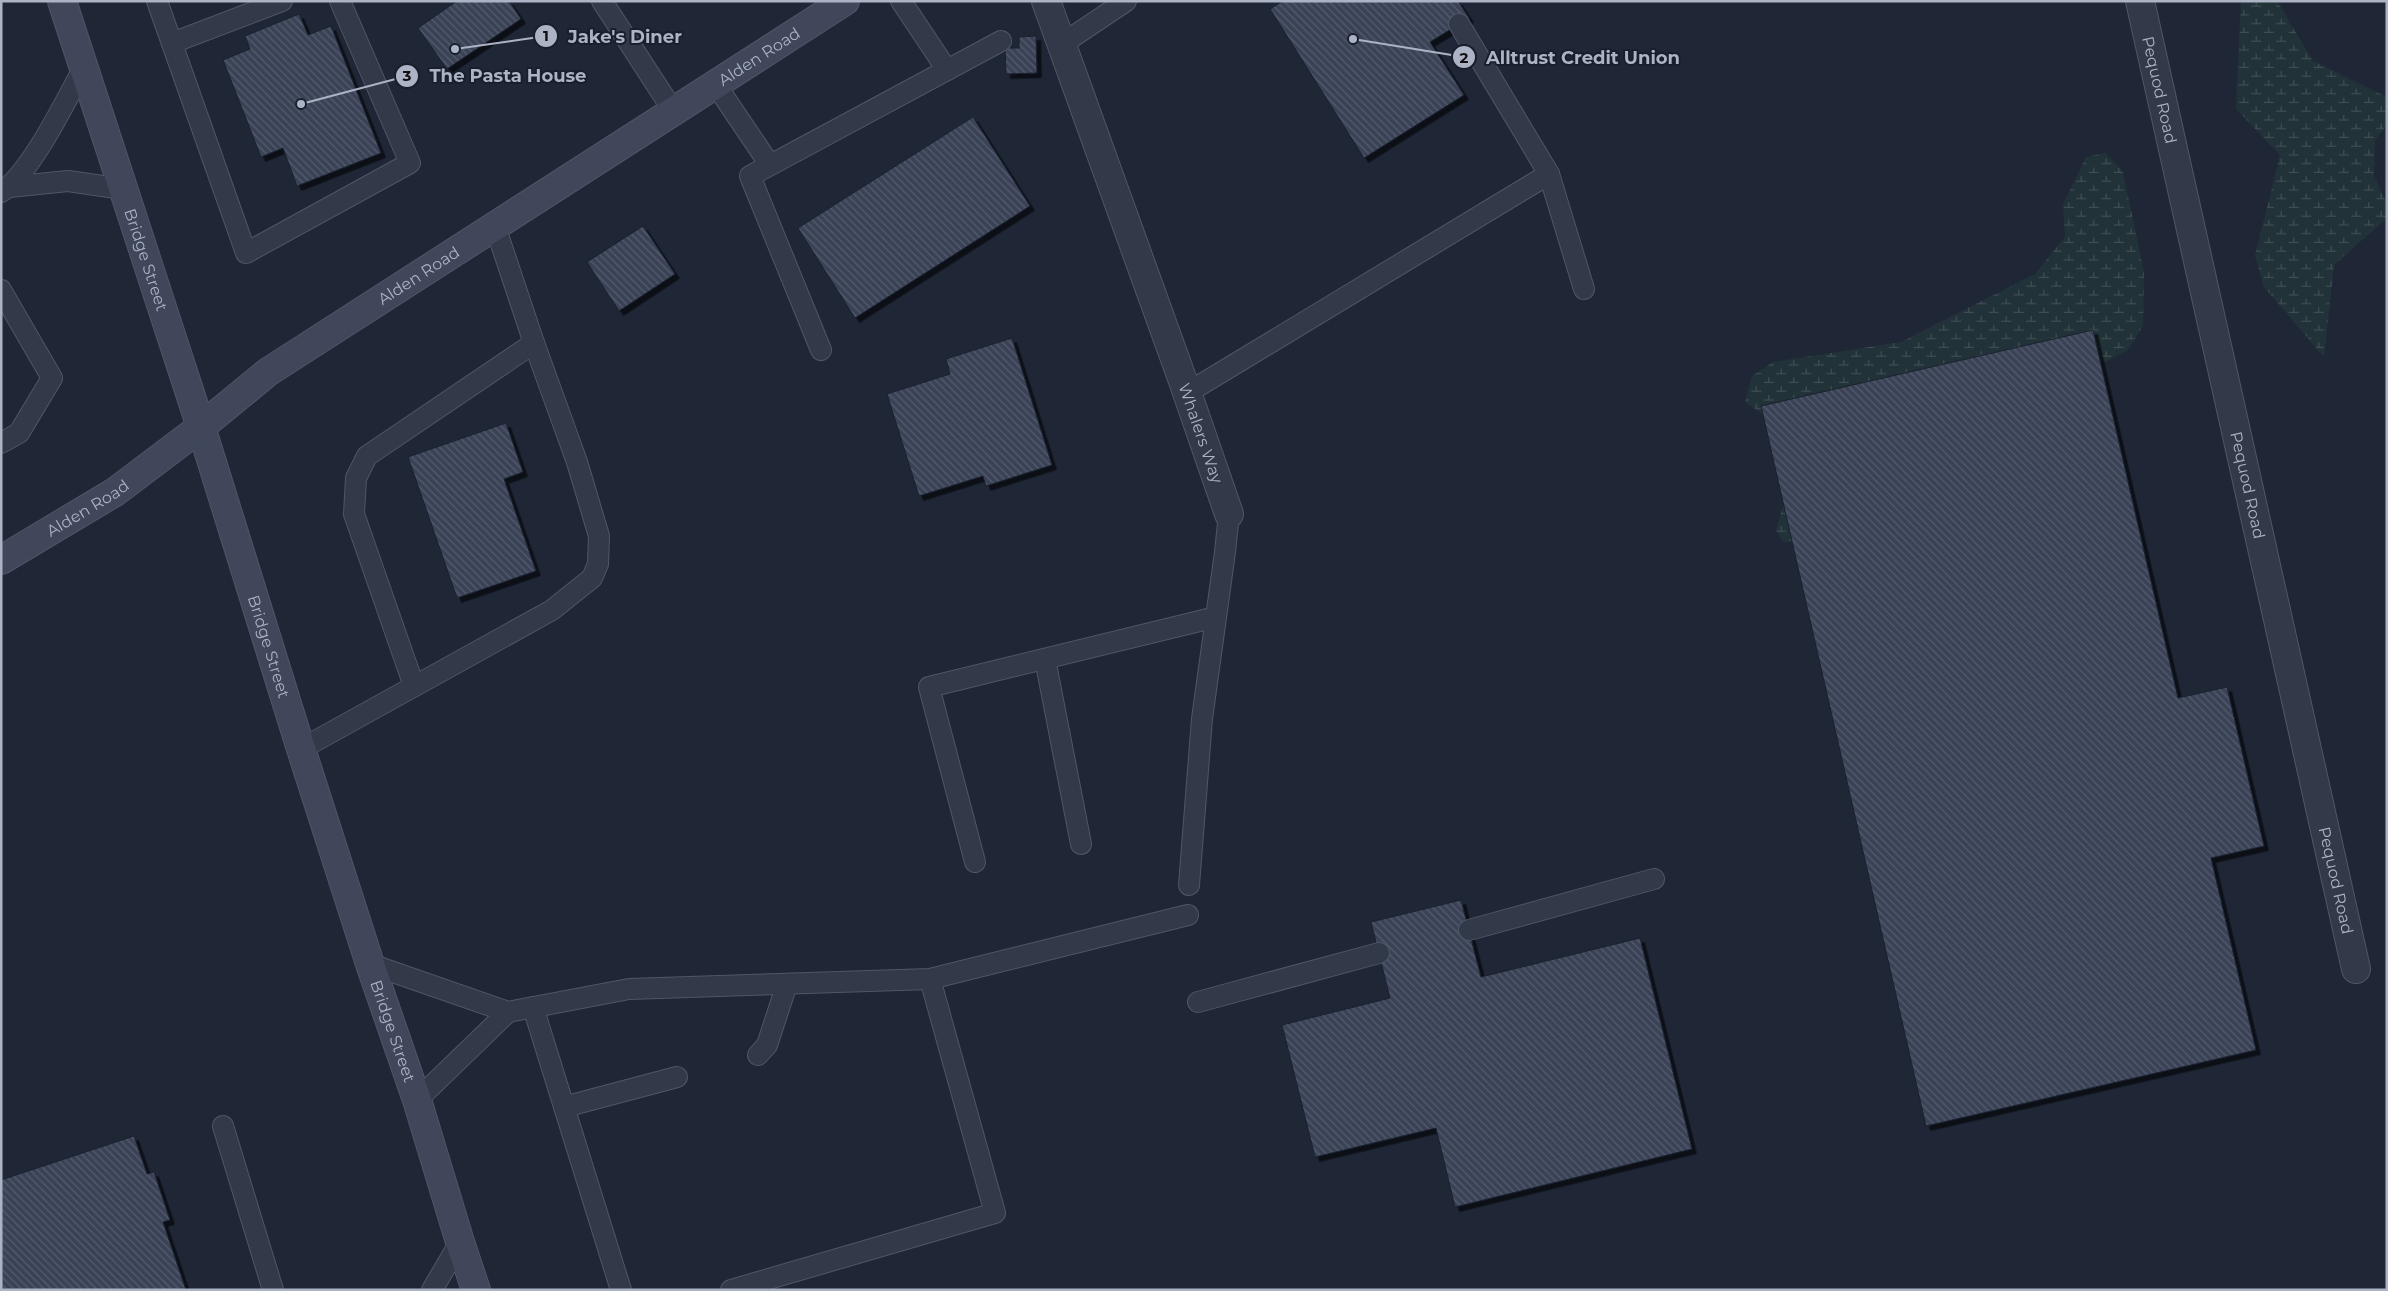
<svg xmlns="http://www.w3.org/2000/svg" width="2388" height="1291" font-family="Montserrat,sans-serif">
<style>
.wetland{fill:url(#wetland-marsh)}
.building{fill:url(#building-back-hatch);stroke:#1a202e;filter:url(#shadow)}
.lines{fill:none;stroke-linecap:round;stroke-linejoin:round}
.lane-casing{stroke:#505666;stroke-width:22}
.street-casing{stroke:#505666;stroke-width:30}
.secondary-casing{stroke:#505666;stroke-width:30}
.lane{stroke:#323948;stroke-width:20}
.street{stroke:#323948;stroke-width:28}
.secondary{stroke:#40475b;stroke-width:28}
.labels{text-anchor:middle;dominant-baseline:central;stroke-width:4;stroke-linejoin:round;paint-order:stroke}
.street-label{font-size:16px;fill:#acb3c5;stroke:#181e2c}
.leader{fill:none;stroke:#acb3c5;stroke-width:2}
.callout-dot{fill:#acb3c5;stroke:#181e2c;stroke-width:2}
.mark-label{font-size:15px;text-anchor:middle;font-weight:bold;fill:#111}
.callout-label{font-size:18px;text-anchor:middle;font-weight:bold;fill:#acb3c5;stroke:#181e2c;stroke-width:4;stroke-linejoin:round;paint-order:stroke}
</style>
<defs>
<pattern id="wetland-marsh" width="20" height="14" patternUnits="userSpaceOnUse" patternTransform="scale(1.25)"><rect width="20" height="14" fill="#213338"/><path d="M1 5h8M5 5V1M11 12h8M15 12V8" fill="none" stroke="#3f4e53"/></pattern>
<pattern id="building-back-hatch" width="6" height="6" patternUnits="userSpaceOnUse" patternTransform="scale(1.25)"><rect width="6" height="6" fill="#3a4357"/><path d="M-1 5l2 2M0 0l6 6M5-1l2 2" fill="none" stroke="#545c6e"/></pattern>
<filter id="shadow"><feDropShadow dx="4.5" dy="4.5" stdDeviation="0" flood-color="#0009"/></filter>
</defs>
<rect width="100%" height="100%" fill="#1f2737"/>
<g class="wetland">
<path d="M2241,1h36l36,60 72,35 2,29 -12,16 -1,35 13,28v14l-53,47 -10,92 -60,-70 -9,-31 25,-101 -44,-46z"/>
<path d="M2105,153l18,19 21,100 -1,54 -15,24 -38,20 -286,171 -21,1 -7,-12 16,-55 -10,-48 -37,-25 7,-26 21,-14 128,-20 134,-68 30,-37 -2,-33 23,-47z"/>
</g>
<g class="building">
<path d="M457,1h52l12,18 -74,50 -29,-41z"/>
<path d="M1283,1h175l11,17 -39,24 34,53 -100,63 -94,-149z"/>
<path d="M299,14l9,21 23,-9 50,127 -84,33 -14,-38 -22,9 -38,-97 27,-11 -5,-13z"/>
<path d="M1036,36l1,37 -31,1 -1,-26h14v-11z"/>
<path d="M973,117l57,89 -175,112 -57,-90z"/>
<path d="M643,226l32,48 -56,37 -32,-49z"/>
<path d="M2093,330l85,368 49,-11 37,159 -53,12 45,192 -330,76 -165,-720z"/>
<path d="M1012,338l40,127 -66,21 -3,-10 -64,20 -32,-102 63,-20 -4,-15z"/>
<path d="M506,423l17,49 -19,7 32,92 -79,27 -49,-141z"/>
<path d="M1461,900l20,77 159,-39 52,211 -237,58 -19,-79 -121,29 -33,-132 108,-27 -19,-76z"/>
<path d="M134,1136l13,38 7,-2 16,48 -7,2 23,68h-185v-110z"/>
</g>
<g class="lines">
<defs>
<g id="lane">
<path d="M157,1l89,252 164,-90 -70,-162"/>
<path d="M602,1l72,111"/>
<path d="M901,1l46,69"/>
<path d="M1459,24l90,150 35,115"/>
<path d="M172,43l110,-42"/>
<path d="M1062,44l64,-43"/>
<path d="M716,85l54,80"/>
<path d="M9,187l59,-6 55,8"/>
<path d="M1,192c29,-17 66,-94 83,-125"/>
<path d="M1,290l51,88 -33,55 -18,10"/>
<path d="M821,350l-71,-174 251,-135"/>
<path d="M1187,393l362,-219"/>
<path d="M1045,659l36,185"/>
<path d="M414,686l-60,-172 2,-36 11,-22 167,-113"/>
<path d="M301,749l251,-139 40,-32 6,-14 1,-28 -22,-74 -43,-119 -39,-117"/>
<path d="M975,862l-46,-175 287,-70"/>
<path d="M1189,885l13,-166 23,-167 4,-38"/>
<path d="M1469,930l185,-51"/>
<path d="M370,964l138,48 -91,88"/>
<path d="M1198,1002l181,-49"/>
<path d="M533,1007l88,283"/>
<path d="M508,1012l121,-23 301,-10 258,-64"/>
<path d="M758,1055l9,-10 20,-61"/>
<path d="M564,1107l113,-30"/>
<path d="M223,1126l50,164"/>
<path d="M432,1290l28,-48"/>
<path d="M731,1290l264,-77 -65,-234"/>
</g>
<g id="street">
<path id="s1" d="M1046,1l137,380 46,133"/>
<path id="s2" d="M2140,1l216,968"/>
</g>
<g id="secondary">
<path id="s3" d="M62,1l139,426 100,322 69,215 47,136 43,142 16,48"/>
<path id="s4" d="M1,560l114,-68 86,-65 67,-55 577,-371"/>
</g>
</defs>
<use href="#lane" class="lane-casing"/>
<use href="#street" class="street-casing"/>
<use href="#secondary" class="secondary-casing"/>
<use href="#lane" class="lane"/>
<use href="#street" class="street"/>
<use href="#secondary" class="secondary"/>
</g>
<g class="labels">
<g class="street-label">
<text stroke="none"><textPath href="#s4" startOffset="911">Alden Road</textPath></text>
<text stroke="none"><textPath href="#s2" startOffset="91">Pequod Road</textPath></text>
<text stroke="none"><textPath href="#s3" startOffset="272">Bridge Street</textPath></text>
<text stroke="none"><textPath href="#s4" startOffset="506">Alden Road</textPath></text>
<text stroke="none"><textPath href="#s1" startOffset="459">Whalers Way</textPath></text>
<text stroke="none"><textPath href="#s2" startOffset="496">Pequod Road</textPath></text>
<text stroke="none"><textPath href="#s4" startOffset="101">Alden Road</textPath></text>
<text stroke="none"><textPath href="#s3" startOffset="678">Bridge Street</textPath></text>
<text stroke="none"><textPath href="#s2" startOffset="901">Pequod Road</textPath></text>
<text stroke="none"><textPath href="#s3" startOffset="1082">Bridge Street</textPath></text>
</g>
</g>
<path class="leader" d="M455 49L546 36M1353 39L1464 57M301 104L407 76"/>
<g class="callout-dot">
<circle cx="455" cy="49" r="5"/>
<circle cx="1353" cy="39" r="5"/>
<circle cx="301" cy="104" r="5"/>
<circle cx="546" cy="36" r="12"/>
<circle cx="1464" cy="57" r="12"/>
<circle cx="407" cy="76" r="12"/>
</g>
<g class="mark-label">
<text x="546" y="41">1</text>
<text x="1464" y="63">2</text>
<text x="407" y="81">3</text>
</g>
<g class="callout-label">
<text x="625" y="43">Jake's Diner</text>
<text x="1583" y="64">Alltrust Credit Union</text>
<text x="508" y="82">The Pasta House</text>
</g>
<rect width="2388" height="1291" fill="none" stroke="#acb3c5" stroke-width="5"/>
</svg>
